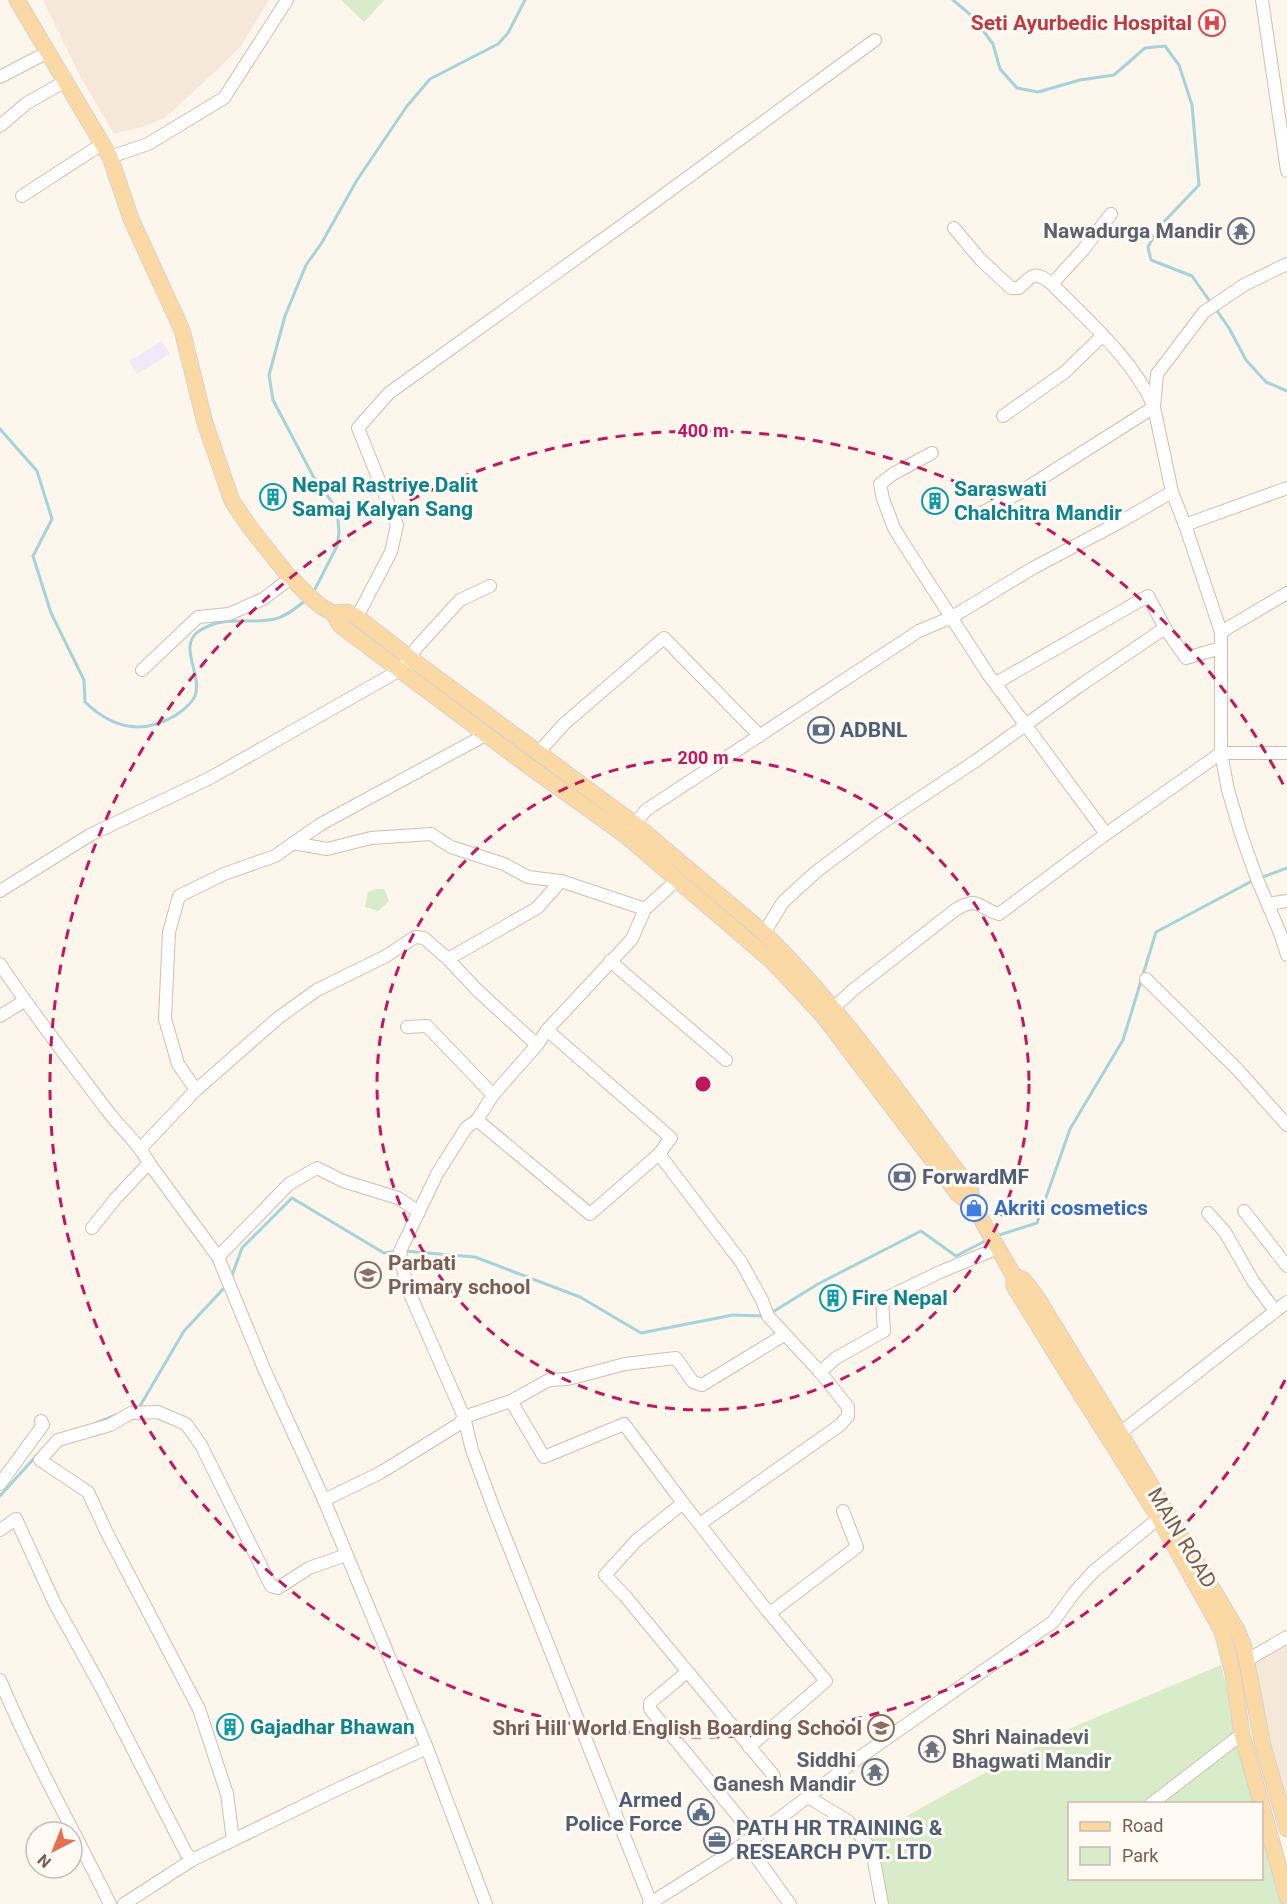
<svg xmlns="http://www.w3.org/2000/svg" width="1287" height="1904" font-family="Roboto,sans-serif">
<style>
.residential{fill:#f5e8da}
.education{fill:#f3e8fa}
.medical{fill:#fbdfe3}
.green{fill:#d8ecc9}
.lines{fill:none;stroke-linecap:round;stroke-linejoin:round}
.stream{stroke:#a5d3da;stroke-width:3}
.minor-casing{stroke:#d1beb0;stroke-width:14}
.major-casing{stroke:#dad1cd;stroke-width:17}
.minor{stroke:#fff;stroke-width:12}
.major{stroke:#fbd9a5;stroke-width:15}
.ring{fill:none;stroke:#c2185b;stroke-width:3;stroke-dasharray:10 8}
.labels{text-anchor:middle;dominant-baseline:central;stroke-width:6;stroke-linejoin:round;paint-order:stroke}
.health-label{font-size:21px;font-weight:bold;fill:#be3a42;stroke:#fffaf3;text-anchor:end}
.worship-label{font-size:21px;font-weight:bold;fill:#5b616d;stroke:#fffaf3;text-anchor:end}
.culture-label{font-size:21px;font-weight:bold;fill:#0d838f;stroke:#fffaf3;text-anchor:start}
.service-label{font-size:21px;font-weight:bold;fill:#4e5e75;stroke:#fffaf3;text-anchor:start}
.shop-label{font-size:21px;font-weight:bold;fill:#366cbe;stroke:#fffaf3;text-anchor:start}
.education-label{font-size:21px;font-weight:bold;fill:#785e54;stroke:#fffaf3;text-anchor:start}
.street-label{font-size:21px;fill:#7a5c4d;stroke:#fffaf3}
.centre{fill:#c2185b;stroke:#fffaf3;stroke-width:3}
.ring-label{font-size:18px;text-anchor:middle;font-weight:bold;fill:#c2185b;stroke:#fffaf3;stroke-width:6;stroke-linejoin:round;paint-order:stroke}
</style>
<rect width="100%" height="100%" fill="#fdf6ec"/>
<g class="residential">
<path d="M43,0h226l-28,46 -23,23 -53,49 -23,9 -28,7 -33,-56z"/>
<path d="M1287,1643v180l-38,-154 10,-9z"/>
</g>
<g class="education">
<path d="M162,341l8,13 -33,20 -8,-13z"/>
<path d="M364,1265l15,5 -8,17 -14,-7z"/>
</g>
<path class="medical" d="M1221,14l2,16 -20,3 -2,-16z"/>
<g class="green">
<path d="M341,0h43l-20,22z"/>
<path d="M376,889h8l5,12 -11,10 -13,-4 3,-15z"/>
<path d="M1221,1665l37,138 -188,1v74h192v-60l22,86h-399l-13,-69 140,-77 20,-8 15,-12z"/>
</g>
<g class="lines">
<g class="stream">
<path d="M953,0l19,16 21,28 7,25 17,19 21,4 42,-12 34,-5 31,-27 20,-2 14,19 13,40 7,80 -40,42 -11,20 3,13 41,16 19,27"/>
<path d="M1215,308l14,20 17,32 20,22 21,9"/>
<path d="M0,429l37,42 15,48 -19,37 18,57 33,67 1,22c27,26 57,34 91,13 6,-4 16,-12 19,-19 8,-21 -18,-50 4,-65 26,-17 49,-6 76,-12 12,-3 22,-12 31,-19"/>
<path d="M313,593l24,-47 2,-14 -2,-23 -24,-33 -40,-76 -4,-25 16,-59 21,-51 15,-21 36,-64 50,-74 23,-27 68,-35 10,-11 17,-33"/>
<path d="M1260,878l27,-10"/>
<path d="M996,1236l41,-13 33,-94 53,-89 33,-108 98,-52"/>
<path d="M404,1251l71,6 105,40 61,36 92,-18 32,1"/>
<path d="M231,1278l11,-30 50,-50 92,55 14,-2"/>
<path d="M771,1313l47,-29 103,-53 35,25 31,-16"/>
<path d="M136,1407l4,-1 44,-75 42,-45"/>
<path d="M94,1424l22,-9"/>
<path d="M0,1496l37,-41"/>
</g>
<defs>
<g id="minor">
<path d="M1262,0l25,171"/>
<path d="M0,77l48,-25"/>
<path d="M0,126l27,-23 37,-21"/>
<path d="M110,157l38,-13 76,-46 63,-98"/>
<path d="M22,196l80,-52"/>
<path d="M954,228l26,31 31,29h8c15,-15 16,-17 33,-4 35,36 82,76 102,123l-137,87 -39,21"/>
<path d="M1287,264l-43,21 -40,27 -47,62 -3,33 18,85 13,33 36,107v121l7,37 13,44 16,45 23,54 7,22"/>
<path d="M1052,284l31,-34 28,-36"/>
<path d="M1003,416l62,-44 37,-36"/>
<path d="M1185,525l102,-37"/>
<path d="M357,617l34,-65 6,-27 -39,-97 31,-35 238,-171 248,-182"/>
<path d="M1221,632l66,-39"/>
<path d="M142,670l56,-53 31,-3 34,-15 28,-21"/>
<path d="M996,683l152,-87 17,32 21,30 35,-10"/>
<path d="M538,753l26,-29 100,-86 96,98"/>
<path d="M630,830l16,-20 273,-179 33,-14 81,-49 87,-46 52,-30"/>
<path d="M1106,834l115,-81h66"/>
<path d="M293,843l34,6 44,-11 60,-4 20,13 53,17 24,13 33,4 84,28"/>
<path d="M0,891l90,-56 120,-57 190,-108 10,-12 7,-11 43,-47 30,-14"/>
<path d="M1268,904l19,-3"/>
<path d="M764,933l19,-31 34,-31 59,-44 101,-67 101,-73 87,-59"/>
<path d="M448,959l89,-51 24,-27"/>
<path d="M610,961l116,99"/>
<path d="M0,964c33,50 70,97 106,145 14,19 32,33 43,54l69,94 47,114 59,129 103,248 59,156"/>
<path d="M1146,979l92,91 49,55"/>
<path d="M827,1014l26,-24 102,-80c25,-15 22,-2 44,4l107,-80 -118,-160 -81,-125 -13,-21 -11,-29 -3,-15 13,-10 39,-21"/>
<path d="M0,1016l24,-15"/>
<path d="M407,1027l20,-1 66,69"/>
<path d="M547,1030l124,108 -12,16 82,108 21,38 6,16 52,56 16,-14 48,-27 -2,-31 58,-28 58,-24"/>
<path d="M196,1090l-18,-26 -13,-45 4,-87 10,-36 45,-22 51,-18 46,-32 166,-90"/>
<path d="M477,1120l113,94 69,-60"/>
<path d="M141,1148l55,-58 82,-72 39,-28 69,-34 29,-19 9,1 24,21 29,31 60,55"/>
<path d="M1244,1211l43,55"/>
<path d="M1208,1213l17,19 28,49 22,30"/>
<path d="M92,1228l24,-30 33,-35"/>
<path d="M218,1257l71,-73 28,-16 26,13 55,17 21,14"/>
<path d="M511,1401l38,-21 19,-1 57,-15 51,-6 17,24 9,3 82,-50"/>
<path d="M1120,1433l167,-131"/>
<path d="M0,1484l43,-59 -2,-4"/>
<path d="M324,1500l56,-27 79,-49 5,-7 47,-16 33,56 80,-33 59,79 -46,37 -32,35 20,21 149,180"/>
<path d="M683,1503l78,100 65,78 -77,66"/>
<path d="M700,1524l140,-99 8,-9v-9l-28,-35"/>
<path d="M0,1530l16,-11 39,85 46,83 85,166 6,7"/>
<path d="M770,1613l87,-66 -14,-36"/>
<path d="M1247,1660l40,-23"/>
<path d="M687,1672l-37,31v6l105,128"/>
<path d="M0,1680c32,76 73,149 110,224"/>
<path d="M808,1797l40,24 24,29 10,54"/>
<path d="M1151,1804l91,-70"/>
<path d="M233,1840l-6,-46 -28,-85 -93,-178 -18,-39 -48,-32 18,-20 52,-15 21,-12 27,-1 28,12 15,21 70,141 7,2 31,-20 37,-13"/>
<path d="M745,1842l45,62"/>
<path d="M651,1903l-157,-394 -22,-59 -8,-33 -58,-132 -6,-34 37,-77 29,-46 11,-8 16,-25 44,-50 10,-15 85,-91 13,-30 33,-30"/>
<path d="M124,1904l68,-44 148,-72 87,-40"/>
<path d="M649,1904l106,-67 101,-77 197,-138 21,-29 20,-22 65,-53"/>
</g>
<g id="major">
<path d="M17,0l93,157 21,62 51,111 23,93 27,78 19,28 36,45 23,23 12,10 11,6 14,-1 10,5 53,41 225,166 129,109c78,76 140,168 206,255l4,19"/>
<path d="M333,613l7,12 9,7 178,133 98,70 148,127 51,55 134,177 16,13 40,69v10l56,91 89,141 63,113 11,43 9,60 45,163"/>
<path d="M1014,1276l10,4 12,16 84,137 117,197 7,17 19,99 24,83"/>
</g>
</defs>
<use href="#minor" class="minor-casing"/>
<use href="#major" class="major-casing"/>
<use href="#minor" class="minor"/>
<use href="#major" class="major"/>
</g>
<g class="ring">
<circle cx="703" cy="1084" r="326"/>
<path d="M1285 1380A653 653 0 1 1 1285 788"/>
</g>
<defs>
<symbol id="hospital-ring" viewBox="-11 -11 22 22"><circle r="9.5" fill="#fffaf3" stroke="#e0444e" stroke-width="1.5"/><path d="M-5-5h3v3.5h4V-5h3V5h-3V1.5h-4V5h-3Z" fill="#e0444e"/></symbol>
<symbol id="temple-ring" viewBox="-11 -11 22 22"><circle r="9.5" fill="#fffaf3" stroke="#6b7280" stroke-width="1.5"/><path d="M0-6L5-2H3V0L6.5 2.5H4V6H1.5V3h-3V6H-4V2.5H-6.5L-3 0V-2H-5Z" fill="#6b7280"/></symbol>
<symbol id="building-ring" viewBox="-11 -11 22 22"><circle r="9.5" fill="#fffaf3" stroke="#0f9aa8" stroke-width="1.5"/><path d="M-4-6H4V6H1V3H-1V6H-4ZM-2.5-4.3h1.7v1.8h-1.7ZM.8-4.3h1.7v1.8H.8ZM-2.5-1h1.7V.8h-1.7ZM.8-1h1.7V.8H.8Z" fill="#0f9aa8"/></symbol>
<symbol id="bank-ring" viewBox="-11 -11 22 22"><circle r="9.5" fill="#fffaf3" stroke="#5c6f8a" stroke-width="1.5"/><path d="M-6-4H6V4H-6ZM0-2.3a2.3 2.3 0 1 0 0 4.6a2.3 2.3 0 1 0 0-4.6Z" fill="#5c6f8a"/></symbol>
<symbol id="shop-ring" viewBox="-11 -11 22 22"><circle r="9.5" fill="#fffaf3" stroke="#3f7fe0" stroke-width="1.5"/><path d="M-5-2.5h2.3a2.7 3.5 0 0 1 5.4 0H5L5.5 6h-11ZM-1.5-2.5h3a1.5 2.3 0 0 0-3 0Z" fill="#3f7fe0"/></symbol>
<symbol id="school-ring" viewBox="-11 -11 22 22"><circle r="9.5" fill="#fffaf3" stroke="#8d6e63" stroke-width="1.5"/><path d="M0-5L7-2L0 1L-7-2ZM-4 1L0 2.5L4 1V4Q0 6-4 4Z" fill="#8d6e63"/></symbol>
<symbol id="civic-ring" viewBox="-11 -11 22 22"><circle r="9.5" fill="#fffaf3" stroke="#5c6f8a" stroke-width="1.5"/><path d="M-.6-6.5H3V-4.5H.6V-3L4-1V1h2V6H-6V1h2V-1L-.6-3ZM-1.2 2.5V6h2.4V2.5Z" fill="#5c6f8a"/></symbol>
<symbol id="office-ring" viewBox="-11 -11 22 22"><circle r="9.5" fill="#fffaf3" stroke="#5c6f8a" stroke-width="1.5"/><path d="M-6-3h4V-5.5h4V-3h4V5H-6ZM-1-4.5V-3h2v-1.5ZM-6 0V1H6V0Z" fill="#5c6f8a"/></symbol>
</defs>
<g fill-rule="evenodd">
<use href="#hospital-ring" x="1197" y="8" width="30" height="30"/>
<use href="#temple-ring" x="1226" y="216" width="30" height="30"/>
<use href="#building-ring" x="258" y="482" width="30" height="30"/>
<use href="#building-ring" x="920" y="486" width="30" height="30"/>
<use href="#bank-ring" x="806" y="715" width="30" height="30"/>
<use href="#bank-ring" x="887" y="1162" width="30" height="30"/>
<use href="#shop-ring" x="959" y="1193" width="30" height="30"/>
<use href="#school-ring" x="353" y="1260" width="30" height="30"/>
<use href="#building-ring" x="818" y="1283" width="30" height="30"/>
<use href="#building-ring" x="215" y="1712" width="30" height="30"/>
<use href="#school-ring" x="866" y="1713" width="30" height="30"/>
<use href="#temple-ring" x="917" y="1734" width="30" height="30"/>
<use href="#temple-ring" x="860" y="1757" width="30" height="30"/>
<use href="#civic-ring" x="686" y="1797" width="30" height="30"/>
<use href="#office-ring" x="702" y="1825" width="30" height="30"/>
</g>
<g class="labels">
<g class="health-label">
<text x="1192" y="23">Seti Ayurbedic Hospital</text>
</g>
<g class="worship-label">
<text x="1222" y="231">Nawadurga Mandir</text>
<text x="952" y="1737" text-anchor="start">Shri Nainadevi<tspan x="952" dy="24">Bhagwati Mandir</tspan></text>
<text x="856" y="1760">Siddhi<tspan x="856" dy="24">Ganesh Mandir</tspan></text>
</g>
<g class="culture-label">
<text x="292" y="485">Nepal Rastriye Dalit<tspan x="292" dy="24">Samaj Kalyan Sang</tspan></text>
<text x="954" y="489">Saraswati<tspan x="954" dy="24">Chalchitra Mandir</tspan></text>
<text x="852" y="1298">Fire Nepal</text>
<text x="250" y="1727">Gajadhar Bhawan</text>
</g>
<g class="service-label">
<text x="840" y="730">ADBNL</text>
<text x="922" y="1177">ForwardMF</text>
<text x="682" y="1800" text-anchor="end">Armed<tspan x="682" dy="24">Police Force</tspan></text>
<text x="736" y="1828">PATH HR TRAINING &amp;<tspan x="736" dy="24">RESEARCH PVT. LTD</tspan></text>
</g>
<g class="shop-label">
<text x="994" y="1208">Akriti cosmetics</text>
</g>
<g class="education-label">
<text x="388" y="1263">Parbati<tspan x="388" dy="24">Primary school</tspan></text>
<text x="862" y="1728" text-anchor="end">Shri Hill World English Boarding School</text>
</g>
<g class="street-label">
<text transform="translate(1182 1538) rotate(59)">MAIN ROAD</text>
</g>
</g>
<circle cx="703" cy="1084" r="9" class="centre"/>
<g class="ring-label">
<text x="703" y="437">400 m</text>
<text x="703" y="764">200 m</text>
</g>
<rect x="1068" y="1802" width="195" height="78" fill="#fffaf3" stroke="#cabbb1" stroke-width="1.5"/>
<rect x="1080" y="1822" width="30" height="9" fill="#fbd9a5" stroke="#cabbb1" stroke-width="1.5"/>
<text x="1122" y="1832" font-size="18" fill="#7a5c4d">Road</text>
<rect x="1080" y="1847" width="30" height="18" fill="#d8ecc9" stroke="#cabbb1" stroke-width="1.5"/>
<text x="1122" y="1862" font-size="18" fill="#7a5c4d">Park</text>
<g transform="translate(54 1850) rotate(222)"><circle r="28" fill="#fffaf3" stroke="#cabbb1" stroke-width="1.5"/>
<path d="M0-4.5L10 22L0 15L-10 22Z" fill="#e76f51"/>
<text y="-9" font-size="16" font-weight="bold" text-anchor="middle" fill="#7a5c4d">N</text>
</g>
</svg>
